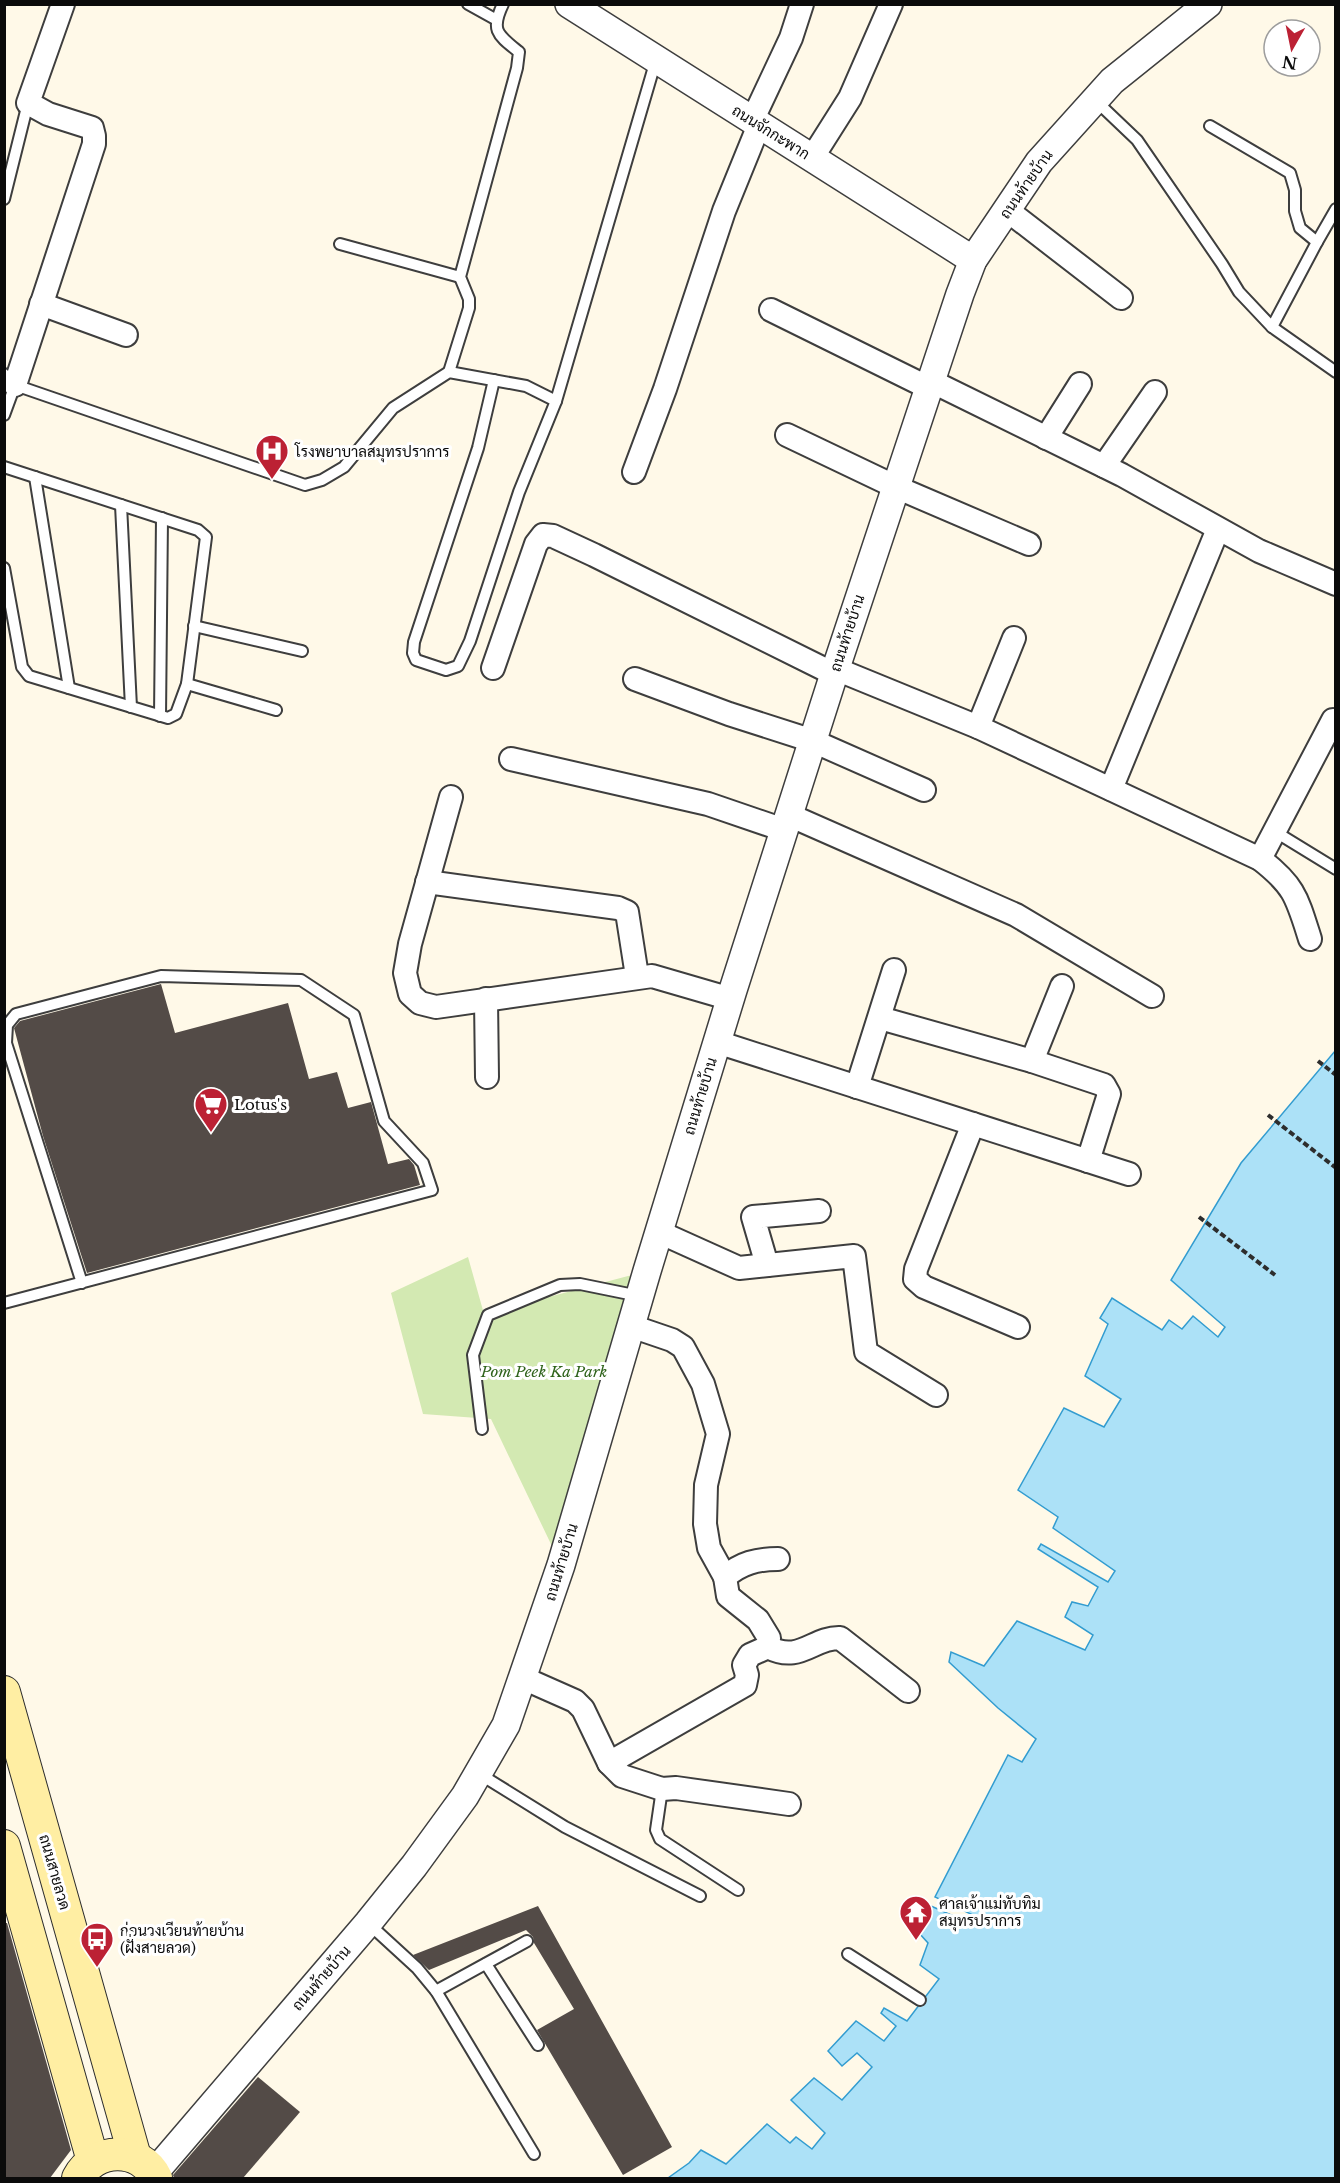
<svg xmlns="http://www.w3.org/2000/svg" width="1340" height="2183" font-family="'Libre Baskerville',Sarabun,serif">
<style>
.green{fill:#d3e9b2}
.water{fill:#ace1f7;stroke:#329cd0;stroke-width:1.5}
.building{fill:#534b47}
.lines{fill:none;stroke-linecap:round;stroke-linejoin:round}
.service-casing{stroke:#3e3e3e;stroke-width:14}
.minor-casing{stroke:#3e3e3e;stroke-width:26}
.tertiary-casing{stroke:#3e3e3e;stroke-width:30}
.secondary-casing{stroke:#2d2d2d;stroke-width:34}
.path{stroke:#2d2d2d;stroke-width:4;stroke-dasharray:6 3;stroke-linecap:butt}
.service{stroke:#fff;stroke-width:10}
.minor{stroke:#fff;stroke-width:22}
.tertiary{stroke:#fff;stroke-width:27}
.secondary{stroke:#ffeea3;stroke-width:32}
.labels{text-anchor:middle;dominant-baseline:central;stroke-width:6;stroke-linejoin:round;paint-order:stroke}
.street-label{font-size:15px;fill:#0b0b0b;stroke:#fff}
.poi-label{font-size:15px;fill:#0b0b0b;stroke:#fff;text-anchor:start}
.park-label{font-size:15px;font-style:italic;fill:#2f631b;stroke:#fff}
</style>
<rect width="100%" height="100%" fill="#fff9e8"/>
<path class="green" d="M468,1257l16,57 163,-43 -86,294 -70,-146 -68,-5 -32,-121z"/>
<path class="water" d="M1335,1051v1127h-667l21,-15 12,-13 25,14 41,-40 23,19 6,-6 16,12 13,-16 -34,-33 23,-22 28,22 30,-33 -15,-14 -15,13 -14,-15 28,-30 28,20 12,-15 -15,-13 3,-5 23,13 32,-42 -19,-14 8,-22 -18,-20 15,-5 6,-12 38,17 4,-8 -38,-18 73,-142 14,7 14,-23 -38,-31 -49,-46 2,-10 33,14 33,-45 68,29 8,-15 -28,-18 7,-15 16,4 10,-19 -60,-38 3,-5 67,38 7,-11 -62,-43 5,-11 -40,-27 46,-82 40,19 17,-28 -36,-23 23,-52 -8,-6 12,-20 50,32 7,-10 13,9 11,-13 25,21 7,-10 -54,-47 70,-117z"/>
<g class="building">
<path d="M161,984l14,49 113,-30 21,76 28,-7 11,36 23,-6 17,62 21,-5 5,6 6,20 -333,88 -44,-137 -29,-108 6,-7z"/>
<path d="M538,1906l134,241 -49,28 -86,-145 37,-21 -40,-66 -1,-6 -7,-7 -97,40 -16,-15z"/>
<path d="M4,1923h3l64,227 -21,28h-46z"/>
<path d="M258,2077l42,35 -57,66h-69l-1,-3z"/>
</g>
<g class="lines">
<defs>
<g id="service">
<path d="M468,4l27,15"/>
<path d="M1095,100l42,40 85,124 17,28 33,35 64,45"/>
<path d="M1210,126l80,47 5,17v21l5,17 17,14 -45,85"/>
<path d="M4,199l24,-96"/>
<path d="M1317,242l19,-33"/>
<path d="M340,244l120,33"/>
<path d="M449,372l20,-64v-9l-9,-22 57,-209 2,-16c-21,-17 -29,-21 -16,-48"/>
<path d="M4,374l11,11 290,100 17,-5 22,-13 49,-59 56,-36 77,14 30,15"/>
<path d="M494,380l-16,68 -64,194 -1,11 3,7 30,10 12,-4 12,-25 49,-149 37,-91 100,-341"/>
<path d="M4,415l11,-30"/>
<path d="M4,467l194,63 8,7 -19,147 -11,30 -8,4 -139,-42 -7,-9 -18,-99"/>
<path d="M35,477l34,211"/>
<path d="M121,505l10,202"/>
<path d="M194,626l108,25"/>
<path d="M187,684l89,26"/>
<path d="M160,716l2,-198"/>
<path d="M1274,831l62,38"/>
<path d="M4,1303l428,-113 -9,-27 -39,-42 -30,-106 -53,-35 -140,-4 -145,38 -9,11 -1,18 76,240"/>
<path d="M482,1429l-9,-74 15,-40 72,-30 20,-1 59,12"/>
<path d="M478,1773l87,54 135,69"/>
<path d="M662,1789l-6,41 4,9 78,51"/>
<path d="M369,1924l48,44 19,23 98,163"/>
<path d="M848,1954l72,46"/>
<path d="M486,1964l52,81"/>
<path d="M436,1991l91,-50"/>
</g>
<g id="minor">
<path d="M752,121l39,-83 11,-34"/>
<path d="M812,158l38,-60 41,-94"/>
<path d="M1007,210l114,88"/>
<path d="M41,304l85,31"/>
<path d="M771,310l158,78"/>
<path d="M931,381l191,94 137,76 77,33"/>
<path d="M15,385l79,-241v-8l-2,-8 -44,-14 -20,-11 35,-99"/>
<path d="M787,435l109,52 133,57"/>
<path d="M1046,438l34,-54"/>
<path d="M1104,466l51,-74"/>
<path d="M634,472l31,-83 59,-178 35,-86"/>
<path d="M493,668l43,-124 7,-9 10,1 41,19 240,119"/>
<path d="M836,669l142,58 282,132c35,27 37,39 50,80"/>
<path d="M635,679l94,35 84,27 111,49"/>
<path d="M978,727l36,-89"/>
<path d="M511,759l197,45 76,26"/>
<path d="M1111,789l107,-260"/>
<path d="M451,797l-41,147 -5,29 5,21 10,9 16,4 216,-31 79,23"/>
<path d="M789,815l227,100 136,81"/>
<path d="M1260,859l73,-139"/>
<path d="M427,882l191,26 9,4 10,64"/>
<path d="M486,999l1,78"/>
<path d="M880,1018l152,43 72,24 5,9 -21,67"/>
<path d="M717,1042l412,132"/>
<path d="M1032,1061l30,-75"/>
<path d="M857,1087l37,-117"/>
<path d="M973,1124l-57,145 -1,10 9,8 94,40"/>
<path d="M659,1232l80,36 115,-12 12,96 70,43"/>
<path d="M767,1265l-14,-48 66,-6"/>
<path d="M631,1326l41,14 11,7 20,37 15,50 -12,51 -1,39 4,24 16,29"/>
<path d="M768,1647c32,17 45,-10 72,-9l68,53"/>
<path d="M523,1678l52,23 8,8 26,54 13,13 40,13 14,-1 113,16"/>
<path d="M609,1763l136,-78 2,-10 -3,-10 6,-10 18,-8 1,-9 -11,-18 -30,-24 -3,-19c16,-14 32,-18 53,-18"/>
</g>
<g id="tertiary">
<path d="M569,4l404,256"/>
<path d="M154,2173l214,-250 46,-57 51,-70 41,-71 55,-160 86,-294 86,-281 101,-316 126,-380 13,-34 66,-98 73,-81 96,-77"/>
</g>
<g id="secondary">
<path d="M4,1692l131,465"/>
<path d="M4,1846l89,315"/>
<path d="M78,2178c16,-31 63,-32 78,0"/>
</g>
</defs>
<use href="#service" class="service-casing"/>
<use href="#minor" class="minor-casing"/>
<use href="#tertiary" class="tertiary-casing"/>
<use href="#secondary" class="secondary-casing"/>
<g class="path">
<path d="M1318,1061l18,14"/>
<path d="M1268,1115l68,53"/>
<path d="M1199,1217l76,58"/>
</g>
<use href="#service" class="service"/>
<use href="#minor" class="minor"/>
<use href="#tertiary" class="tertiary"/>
<use href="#secondary" class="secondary"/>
</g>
<defs>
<symbol id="hospital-pin" viewBox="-11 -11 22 30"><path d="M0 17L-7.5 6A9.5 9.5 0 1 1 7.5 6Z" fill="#bc2134" stroke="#fff"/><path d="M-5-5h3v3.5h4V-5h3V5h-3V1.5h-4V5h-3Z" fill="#fff"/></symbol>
<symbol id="supermarket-pin" viewBox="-11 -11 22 30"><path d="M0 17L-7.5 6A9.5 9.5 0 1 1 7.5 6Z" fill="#bc2134" stroke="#fff"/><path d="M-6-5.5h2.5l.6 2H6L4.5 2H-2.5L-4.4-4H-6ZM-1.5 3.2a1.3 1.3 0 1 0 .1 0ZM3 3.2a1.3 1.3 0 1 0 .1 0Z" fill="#fff"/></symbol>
<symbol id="temple-pin" viewBox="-11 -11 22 30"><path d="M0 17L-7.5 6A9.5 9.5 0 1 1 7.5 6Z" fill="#bc2134" stroke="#fff"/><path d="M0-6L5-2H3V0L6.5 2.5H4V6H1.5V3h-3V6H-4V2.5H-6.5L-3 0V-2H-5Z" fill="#fff"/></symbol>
<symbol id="bus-pin" viewBox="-11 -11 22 30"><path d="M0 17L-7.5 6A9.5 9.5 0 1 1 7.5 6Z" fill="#bc2134" stroke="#fff"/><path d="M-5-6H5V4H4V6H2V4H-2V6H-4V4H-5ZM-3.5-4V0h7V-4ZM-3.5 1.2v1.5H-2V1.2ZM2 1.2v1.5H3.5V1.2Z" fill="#fff"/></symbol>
</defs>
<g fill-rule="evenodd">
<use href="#hospital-pin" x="253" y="432" width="38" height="52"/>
<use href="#supermarket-pin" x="192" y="1085" width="38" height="52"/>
<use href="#temple-pin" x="897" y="1893" width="38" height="52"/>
<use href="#bus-pin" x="78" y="1920" width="38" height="52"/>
</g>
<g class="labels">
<g class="street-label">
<text transform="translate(771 132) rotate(32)">ถนนจักกะพาก</text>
<text transform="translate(1026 184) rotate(-55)">ถนนท้ายบ้าน</text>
<text transform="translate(847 633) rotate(-72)">ถนนท้ายบ้าน</text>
<text transform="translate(700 1096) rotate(-73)">ถนนท้ายบ้าน</text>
<text transform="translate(561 1562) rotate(-73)">ถนนท้ายบ้าน</text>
<text transform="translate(55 1872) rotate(74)">ถนนสายลวด</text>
<text transform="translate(321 1978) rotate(-49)">ถนนท้ายบ้าน</text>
</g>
<g class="poi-label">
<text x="295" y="451">โรงพยาบาลสมุทรปราการ</text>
<text x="234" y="1104">Lotus's</text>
<text x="939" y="1903">ศาลเจ้าแม่ทับทิม<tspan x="939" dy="17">สมุทรปราการ</tspan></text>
<text x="120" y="1930">ก่อนวงเวียนท้ายบ้าน<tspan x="120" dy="17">(ฝั่งสายลวด)</tspan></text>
</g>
<g class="park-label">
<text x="544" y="1371">Pom Peek Ka Park</text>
</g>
</g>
<rect width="1340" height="2183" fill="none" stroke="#0b0b0b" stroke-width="12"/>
<g transform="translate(1292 48) rotate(189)"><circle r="28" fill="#ffffff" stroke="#9d9d9d" stroke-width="1.5"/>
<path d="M0-4.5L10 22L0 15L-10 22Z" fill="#bc2134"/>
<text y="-9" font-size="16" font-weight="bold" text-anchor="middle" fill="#0b0b0b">N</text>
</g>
</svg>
